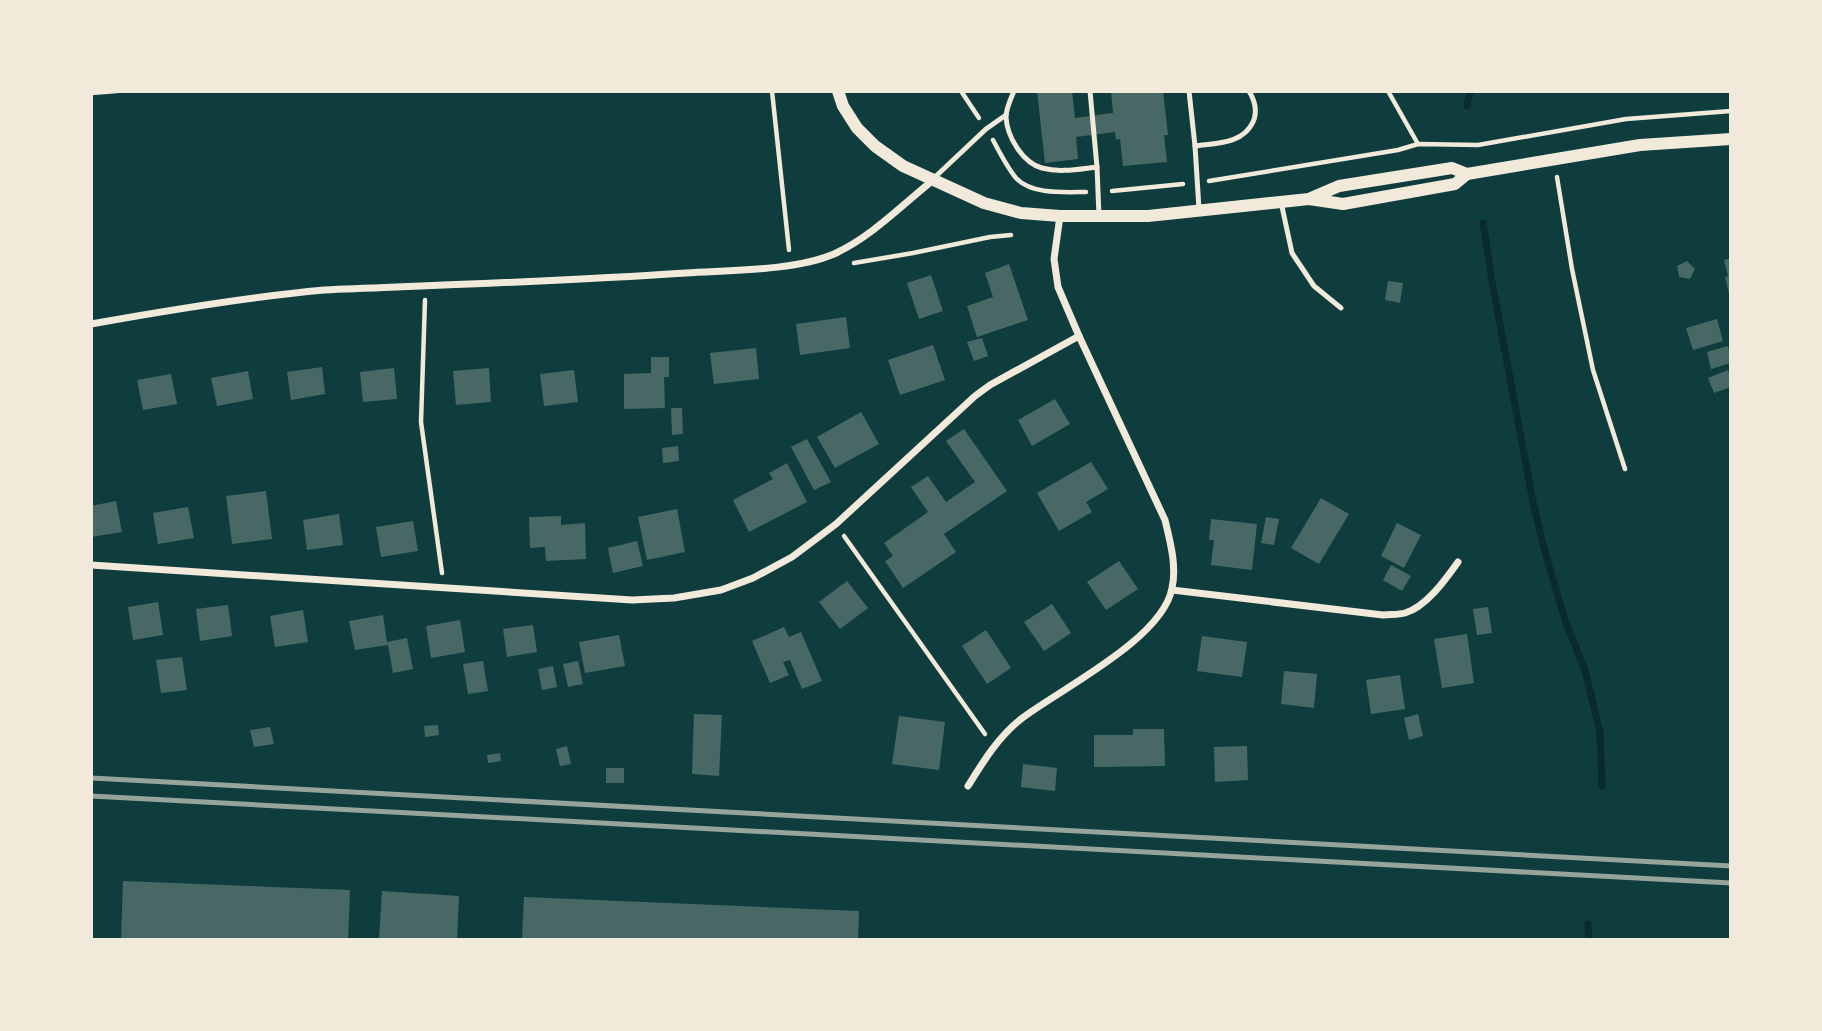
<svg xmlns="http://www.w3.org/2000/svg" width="1822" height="1031" font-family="Roboto,sans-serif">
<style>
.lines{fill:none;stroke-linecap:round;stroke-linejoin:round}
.stream{stroke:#0a2a2b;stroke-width:7}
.building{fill:#486865}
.path{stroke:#f1e9da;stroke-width:4.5}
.service{stroke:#f1e9da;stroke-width:5}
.minor{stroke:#f1e9da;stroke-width:7}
.tertiary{stroke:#f1e9da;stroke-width:12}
.rail{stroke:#97a49c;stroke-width:5}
</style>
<rect width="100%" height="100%" fill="#0f3d3e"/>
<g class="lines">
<g class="stream">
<path d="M1467,106l3,-15"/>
<path d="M1483,223l10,64 40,215 12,50 20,68 20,50 15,62 2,54"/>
<path d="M1588,924l1,16"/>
</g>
</g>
<g class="building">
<path d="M1037,91h35l3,27 38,-5 -2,-22h52l5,44h-4l3,27 -44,4 -3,-27 -4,1 -1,-8 -39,5 2,22 -33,4z"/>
<path d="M1731,258v39h-1l-5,-20 3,-1 -4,-16z"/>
<path d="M1687,261l8,8 -5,10 -11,-2 -2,-11z"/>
<path d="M1009,264l19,56 -51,17 -10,-31 26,-9 -8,-24z"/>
<path d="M931,275l12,36 -24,8 -12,-36z"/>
<path d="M1388,281l15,2 -3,20 -15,-3z"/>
<path d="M846,317l4,31 -50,7 -4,-31z"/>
<path d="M1717,319l6,22 -30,9 -7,-22z"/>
<path d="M982,338l6,18 -14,5 -7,-19z"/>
<path d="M933,345l12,35 -45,15 -12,-35z"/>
<path d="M1728,346l3,17 -20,6 -4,-17z"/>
<path d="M756,348l3,31 -45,5 -4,-31z"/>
<path d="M651,357h18v20h-5l1,31 -41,1v-35l27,-1z"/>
<path d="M322,367l3,27 -34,6 -4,-28z"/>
<path d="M394,368l3,31 -34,3 -3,-30z"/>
<path d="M489,368l2,34 -35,3 -3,-34z"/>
<path d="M574,370l4,32 -34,4 -4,-32z"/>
<path d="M1728,370l3,8v9l-17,6 -6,-15z"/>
<path d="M248,371l5,28 -36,7 -6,-28z"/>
<path d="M171,374l6,30 -34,6 -6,-30z"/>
<path d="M1055,399l15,25 -38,22 -14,-26z"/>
<path d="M671,408h11l1,26 -11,1z"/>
<path d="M861,412l18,32 -44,24 -18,-31z"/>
<path d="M964,429l43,62 -63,43 12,18 -53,36 -18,-27 8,-5 -9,-13 44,-31 -17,-25 17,-11 18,26 29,-20 -29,-41z"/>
<path d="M807,439l24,43 -17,8 -23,-43z"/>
<path d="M678,446l1,15 -16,2 -1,-15z"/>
<path d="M1091,462l17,27 -22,13 6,10 -33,19 -22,-38z"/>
<path d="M787,463l20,39 -58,30 -16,-32 40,-21 -4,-6z"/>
<path d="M266,491l6,48 -40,5 -6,-48z"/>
<path d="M1321,498l28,16 -30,50 -28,-16z"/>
<path d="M116,501l6,31 -31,5v-31z"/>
<path d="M188,507l6,31 -36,6 -5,-31z"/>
<path d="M677,509l8,43 -38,8 -9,-43z"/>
<path d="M339,514l4,31 -36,5 -4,-30z"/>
<path d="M561,516v9l24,-2 1,36 -40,2 -1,-14 -15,1 -1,-31z"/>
<path d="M1266,517l13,2 -5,26 -13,-2z"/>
<path d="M1211,519l46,5 -5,46 -41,-5 3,-25h-5z"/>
<path d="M413,521l5,30 -37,6 -5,-30z"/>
<path d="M1397,523l24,12 -17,33 -23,-12z"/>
<path d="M637,541l6,25 -30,7 -5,-25z"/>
<path d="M1119,561l19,28 -32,21 -19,-28z"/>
<path d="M1391,565l20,11 -9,15 -19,-11z"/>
<path d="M847,581l21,27 -28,21 -21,-27z"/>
<path d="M158,602l5,33 -30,5 -5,-33z"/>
<path d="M1052,604l19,29 -27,18 -20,-29z"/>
<path d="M228,605l4,31 -32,5 -4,-32z"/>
<path d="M1488,607l4,26 -15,2 -4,-26z"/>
<path d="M303,610l5,32 -33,5 -5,-31z"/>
<path d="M383,615l4,27 20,-4 6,31 -20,4 -5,-28 -33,5 -6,-29z"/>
<path d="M460,620l5,32 -34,6 -5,-32z"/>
<path d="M533,625l4,27 -30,5 -4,-28z"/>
<path d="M784,627l5,10 12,-5 21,49 -20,8 -12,-29 -7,2 6,13 -19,8 -18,-42z"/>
<path d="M986,630l25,38 -24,16 -25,-38z"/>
<path d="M1467,634l7,49 -32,5 -8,-49z"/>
<path d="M619,635l6,31 -40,7 -6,-31z"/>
<path d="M1202,636l45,6 -5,35 -45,-6z"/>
<path d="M182,657l5,33 -26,3 -5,-33z"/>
<path d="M483,661l5,30 -20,3 -5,-30z"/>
<path d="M578,661l5,23 -15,3 -5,-23z"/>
<path d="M553,666l4,21 -15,3 -4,-21z"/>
<path d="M1284,671l33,3 -3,34 -33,-4z"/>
<path d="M1400,675l5,34 -34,5 -5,-34z"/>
<path d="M694,714l28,1 -3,61 -27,-2z"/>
<path d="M1418,714l5,22 -14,4 -5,-22z"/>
<path d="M899,716l46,6 -6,48 -47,-6z"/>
<path d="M438,725l1,10 -14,2 -1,-11z"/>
<path d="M270,727l4,17 -20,3 -4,-17z"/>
<path d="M1133,729h31l1,37 -71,1v-32h39z"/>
<path d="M567,746l4,18 -11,2 -4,-17z"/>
<path d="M1247,746l1,34 -33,2 -1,-35z"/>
<path d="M500,753l1,8 -13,2 -1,-8z"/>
<path d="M1023,764l34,4 -2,23 -34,-4z"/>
<rect x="606" y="768" width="18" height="15"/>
<path d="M123,881l227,9 -2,50h-227z"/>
<path d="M382,891l77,5 -2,44h-78z"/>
<path d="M524,897l335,14 -1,29h-336z"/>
</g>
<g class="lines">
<g class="path">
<path d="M772,91l17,159"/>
<path d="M961,91l18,27"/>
<path d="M1388,91l30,53"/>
<path d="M91,93l26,-2"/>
<path d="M993,140c7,13 14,27 23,38 16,17 49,14 70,14"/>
<path d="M1557,177l15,92 21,101 32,99"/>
<path d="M1209,181l189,-31 20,-6 60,1 148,-26 105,-8"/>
<path d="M1112,191l71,-7"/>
<path d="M854,263l59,-10 77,-16 21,-2"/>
<path d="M425,300l-4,122 21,151"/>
<path d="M844,536l141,198"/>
</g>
<g class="service">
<path d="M1014,91c-3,7 -8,18 -8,26 1,20 17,46 36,51 18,5 37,1 55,-1l-7,-76"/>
<path d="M1189,91l6,55c21,-3 48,-2 58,-24 5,-11 2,-21 -4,-31"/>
<path d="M1195,146l4,63"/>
<path d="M1097,167l2,49"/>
<path d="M934,178l52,-49 20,-14"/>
<path d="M1281,202l11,51 22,33 27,22"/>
</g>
<g class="minor">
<path d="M91,324c78,-14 155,-27 233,-34 121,-5 242,-9 362,-17 44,-3 108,-2 148,-19 37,-17 67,-48 98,-73"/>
<path d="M91,565l541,35 42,-2 47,-8 32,-12 39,-21 44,-33 139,-128 15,-11 89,-49"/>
<path d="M1172,590l211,25c7,-1 15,0 22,-2 21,-6 41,-34 53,-51"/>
<path d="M968,786c15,-24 30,-49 53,-67 39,-30 142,-80 151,-131 5,-22 -2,-47 -7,-68l-86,-184 -21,-49 -4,-28 6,-43"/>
</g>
<g class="tertiary">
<path d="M838,91l5,15 14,22 18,18 28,20 81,37 37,10 39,3h88l161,-17 34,5 112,-20 12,-10 173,-29 91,-6"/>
<path d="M1311,198l28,-12 113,-18 15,6"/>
</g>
<g class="rail">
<path d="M91,778l1640,88"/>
<path d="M91,796l1640,87"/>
</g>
</g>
<rect width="1822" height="1031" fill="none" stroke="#f1e9da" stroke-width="186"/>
</svg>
